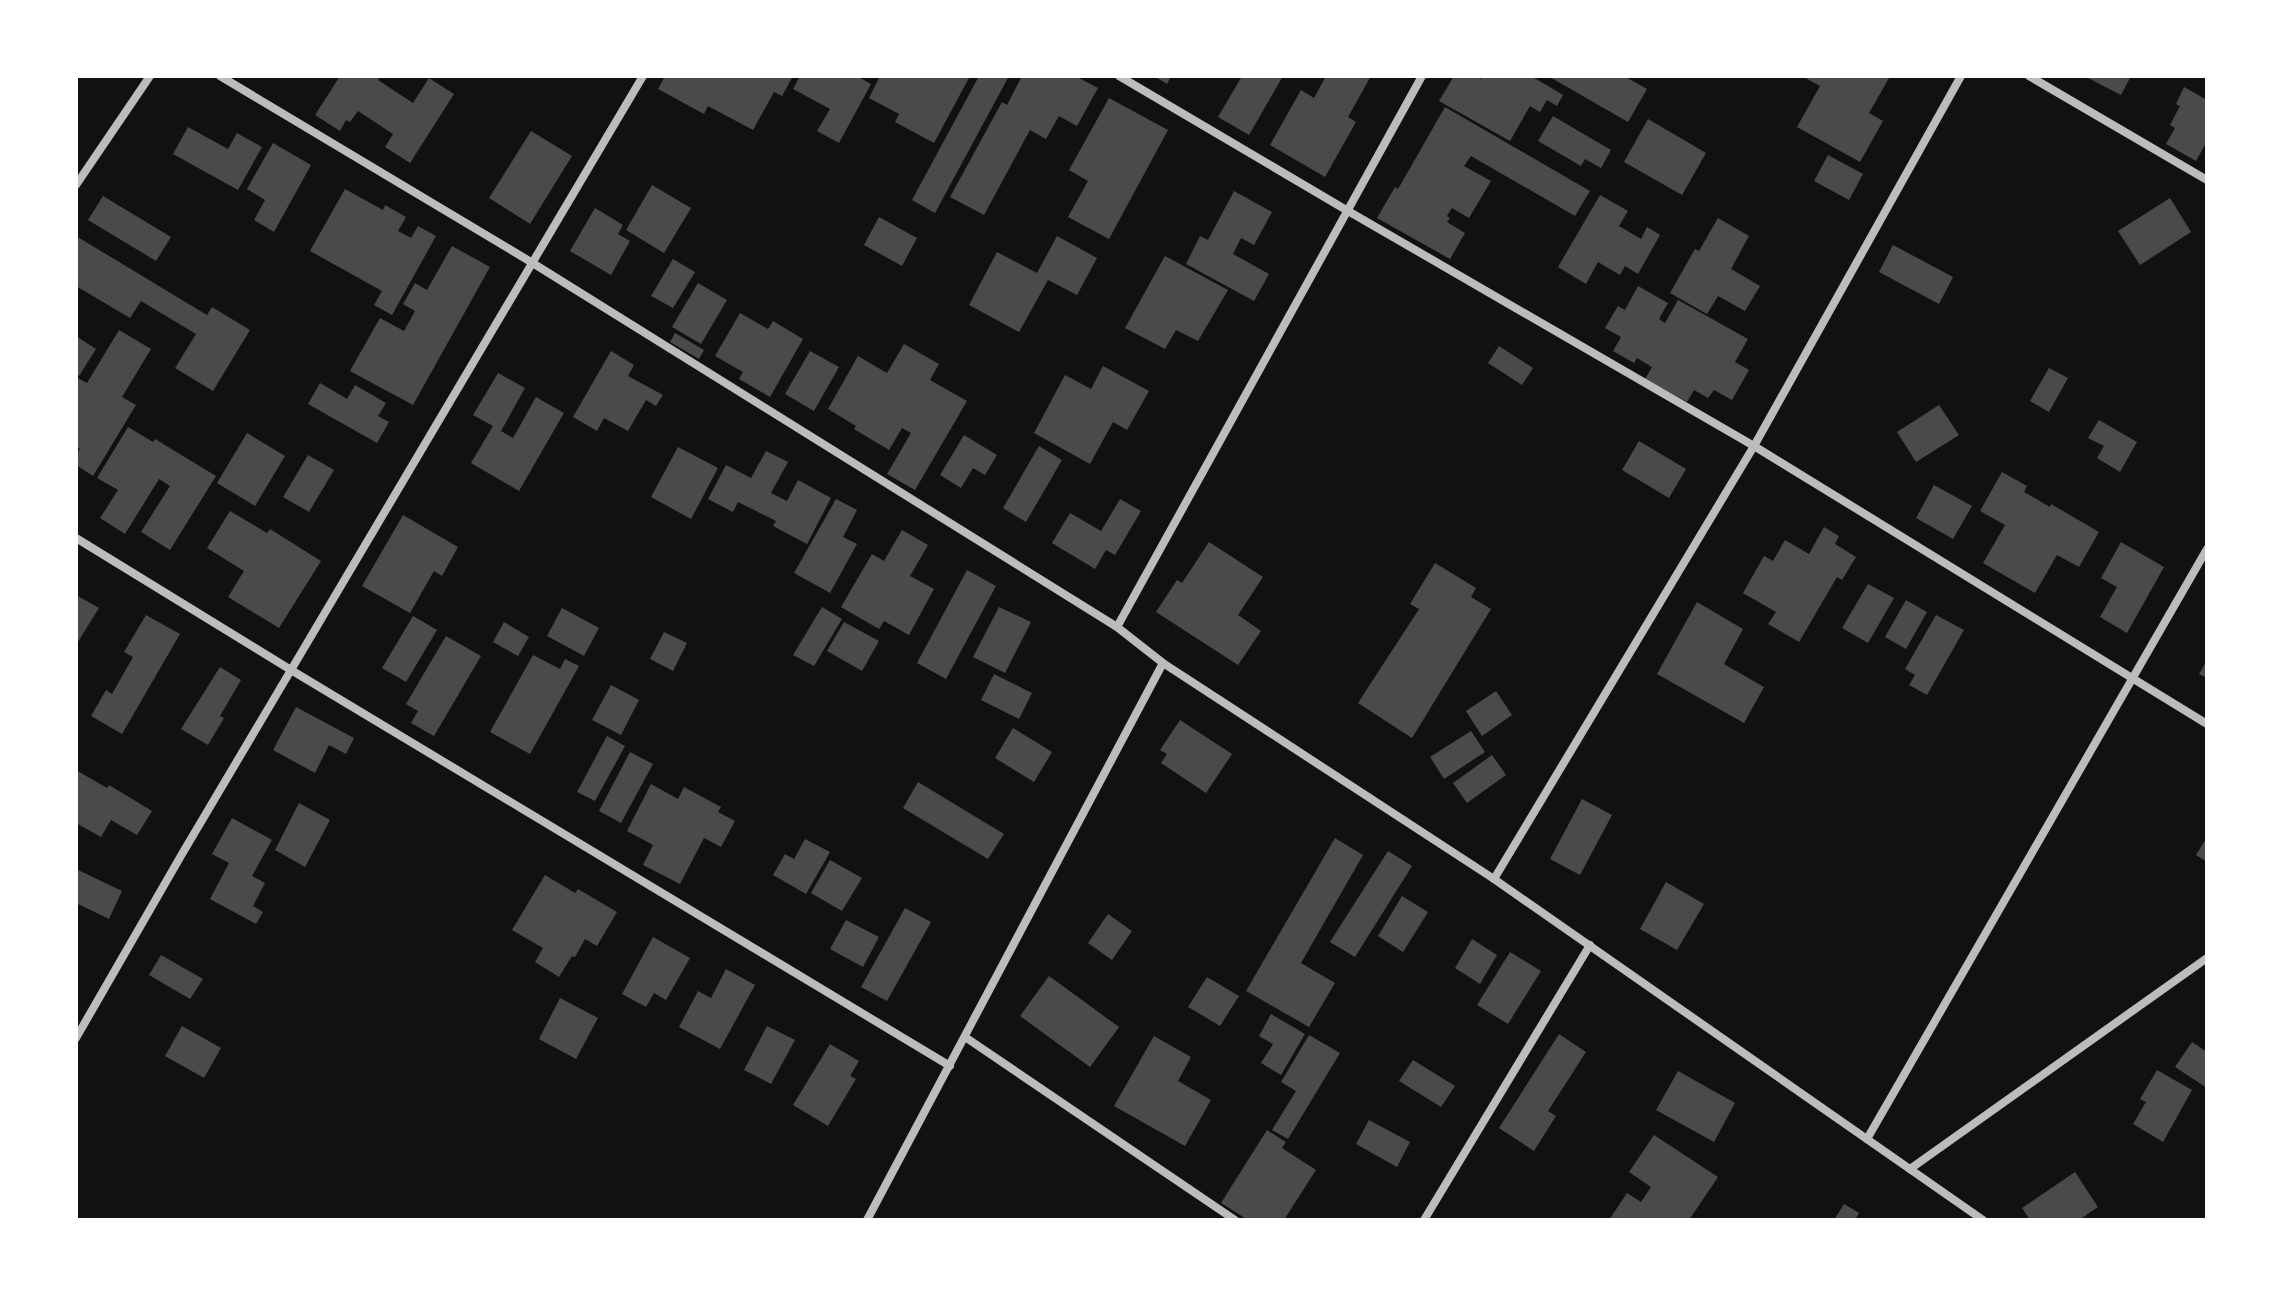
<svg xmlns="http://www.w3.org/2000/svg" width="2283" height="1296" font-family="'Fira Sans',sans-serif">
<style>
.building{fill:#4a4a4a}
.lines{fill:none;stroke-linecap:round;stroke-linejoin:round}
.minor{stroke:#bcbcbc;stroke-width:8}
</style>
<rect width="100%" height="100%" fill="#111"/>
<g class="building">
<path d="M340,76h40l-2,4 35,23 16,-25 25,16 -44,69 -25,-16 8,-13 -35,-23 -8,11 -4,-2 -6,11 -25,-16z"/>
<path d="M665,76h128l-11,20 -8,-4 -21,38 -45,-24 -4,8 -46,-25z"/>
<path d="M800,76h57l14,8 -32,59 -22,-12 13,-22 -37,-20z"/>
<path d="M880,76h90l-36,67 -39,-21 4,-8 -30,-16z"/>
<path d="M979,76h30l-74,137 -23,-13z"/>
<path d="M1022,76h53l23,12 -21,38 -18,-10 -13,23 -16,-9 -46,85 -34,-18 52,-95 5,3z"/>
<path d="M1154,76h17l-4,8z"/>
<path d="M1242,76h41l-34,59 -31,-18z"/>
<path d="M1326,76h45l-23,41 8,5 -31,55 -55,-32 31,-55 13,8z"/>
<path d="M1454,76h22l5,3 2,-3h48l32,19 -6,11 -10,-6 -7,12 -10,-6 -20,35 -71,-40z"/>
<path d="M1548,76h76l23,13 -19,33z"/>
<path d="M1802,76h82l5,2 -20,35 14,8 -23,41 -63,-35 23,-41z"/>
<path d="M2084,76h47l-10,19z"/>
<path d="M2184,87l23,13v41l-11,20 -30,-17 9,-16 -5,-3 10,-19 -4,-2z"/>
<path d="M1109,98l59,32 -59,109 -41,-22 20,-36 -19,-11z"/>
<path d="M1445,107l145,84 -15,25 -104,-60 -7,10 27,15 -22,37 -17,-10 -5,8 3,2 -3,4 18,11 -15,26 -73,-41 18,-31 3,2z"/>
<path d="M1553,116l58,34 -10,18 -16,-9 -4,7 -43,-25z"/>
<path d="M1648,119l58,34 -24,42 -58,-33z"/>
<path d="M188,127l40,22 9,-16 25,14 -24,43 -65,-36z"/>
<path d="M531,131l41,25 -42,68 -41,-26z"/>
<path d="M273,143l38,22 -37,67 -20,-12 11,-20 -18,-11z"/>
<path d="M1828,155l35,19 -14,26 -35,-19z"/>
<path d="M652,185l39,23 -27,45 -38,-23z"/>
<path d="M345,189l38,21 2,-5 21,12 -8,14 13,7 7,-12 18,10 -44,79 -18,-10 8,-14 -72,-40z"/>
<path d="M1234,191l38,21 -18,33 -13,-7 -8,16 36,20 -15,27 -68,-37 14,-28 8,4z"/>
<path d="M1600,195l28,16 -9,15 22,13 6,-12 13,8 -22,39 -13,-8 -5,9 -22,-13 -12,22 -28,-17z"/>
<path d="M103,196l68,41 -15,24 -68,-41z"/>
<path d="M2170,198l21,34 -51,33 -22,-34z"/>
<path d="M595,208l28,17 -5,9 12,7 -19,34 -41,-24z"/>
<path d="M879,217l38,21 -15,28 -38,-21z"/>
<path d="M1718,218l31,18 -18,33 29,17 -15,25 -27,-15 -11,18 -37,-21 25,-44 4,2z"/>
<path d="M76,236l131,79 5,-8 38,23 -37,61 -38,-23 21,-34 -55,-33 -11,17 -54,-32z"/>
<path d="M1057,236l40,22 -20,37 -29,-15 -29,52 -50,-27 28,-53 40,21z"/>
<path d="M1893,245l60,32 -14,27 -60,-32z"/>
<path d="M452,246l38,21 -77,138 -63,-34 30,-53 24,13 11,-20 -12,-7 12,-21 12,7z"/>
<path d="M1165,256l63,34 -30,51 -22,-11 -11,19 -40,-21z"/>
<path d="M673,259l22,13 -22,36 -22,-12z"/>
<path d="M698,283l29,17 -26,44 -29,-17z"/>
<path d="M1638,286l30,17 -9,16 6,4 13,-23 70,39 -13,23 14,8 -17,30 -18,-10 -6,8 -14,-8 -7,12 -42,-23 7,-12 -15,-9 -3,5 -21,-12 8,-14 -16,-9 13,-22 7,4z"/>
<path d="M740,313l28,16 5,-8 30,18 -33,58 -31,-18 4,-7 -28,-16z"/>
<path d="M119,330l32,19 -29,48 14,8 -43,71 -17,-11v-10l4,-6 -4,-2v-70l11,6z"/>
<path d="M675,333l29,17 -5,9 -29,-17z"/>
<path d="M76,336l20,13 -17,27 -3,-2z"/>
<path d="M904,344l35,20 -9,16 37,21 -52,89 -28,-16 24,-41 -9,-5 -13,22 -35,-21 2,-3 -28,-17 30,-53 29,17z"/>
<path d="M1499,346l34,22 -11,17 -34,-22z"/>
<path d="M611,351l23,14 -6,11 35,19 -7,11 -10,-6 -18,31 -24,-13 -7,13 -24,-14z"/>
<path d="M810,351l29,16 -25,44 -29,-17z"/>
<path d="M1103,366l46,25 -22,39 -14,-8 -23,42 -56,-31 31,-58 26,14z"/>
<path d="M2049,368l19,10 -19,34 -19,-11z"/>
<path d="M498,373l27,15 -24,43 12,7 23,-41 28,16 -45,78 -48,-28 22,-37 -20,-11z"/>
<path d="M320,383l27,16 8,-14 31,18 -8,13 11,6 -12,21 -69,-39z"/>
<path d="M1939,405l20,30 -43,27 -19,-30z"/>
<path d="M2099,420l38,22 -17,30 -23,-14 7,-12 -16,-8z"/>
<path d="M128,427l25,15 2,-3 61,37 -46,74 -29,-18 29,-46 -11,-7 -34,55 -25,-16 18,-28 -21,-12z"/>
<path d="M247,433l38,23 -30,50 -38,-23z"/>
<path d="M964,435l33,20 -12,20 -12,-7 -12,20 -21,-13z"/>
<path d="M1639,441l47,28 -17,29 -47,-28z"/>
<path d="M1039,446l23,14 -36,62 -23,-14z"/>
<path d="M678,447l40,21 -27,51 -40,-22z"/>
<path d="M766,451l22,11 -17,31 16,8 11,-21 33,18 -24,46 -34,-18 3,-5 -38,-19 -5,10 -25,-13 18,-34 25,13z"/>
<path d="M308,455l26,15 -25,42 -26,-15z"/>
<path d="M2002,472l25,14 -3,6 26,15 1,-3 48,28 -20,35 -22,-12 -22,38 -52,-30 22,-38 -25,-14z"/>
<path d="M1934,485l38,21 -19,33 -37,-21z"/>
<path d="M836,499l21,11 -14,27 14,7 -27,49 -36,-20z"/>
<path d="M1120,499l21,12 -26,44 -9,-5 -11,19 -43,-26 18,-30 31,18z"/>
<path d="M230,511l37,22 3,-4 51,32 -42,67 -51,-31 16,-26 -37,-23z"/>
<path d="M403,515l55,32 -16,29 -8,-5 -24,42 -48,-27z"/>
<path d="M1824,527l15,9 -4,8 21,13 -14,23 -5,-3 -38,65 -31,-18 8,-12 -33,-19 21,-37 9,5 12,-21 24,14z"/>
<path d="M902,530l26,15 -18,31 24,13 -25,46 -25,-14 -5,8 -38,-22 31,-53 12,7z"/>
<path d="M1209,542l54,35 -25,38 23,16 -23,34 -82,-53 21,-32 5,3z"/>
<path d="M2121,542l43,25 -37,66 -27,-16 17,-30 -16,-9z"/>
<path d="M1435,563l41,25 -5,9 20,12 -79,129 -54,-35 61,-94 -9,-5z"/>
<path d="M967,570l29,16 -50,93 -29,-16z"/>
<path d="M1868,584l26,14 -26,45 -26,-15z"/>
<path d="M76,595l23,13 -23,37z"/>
<path d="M1906,600l21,12 -21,37 -21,-12z"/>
<path d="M1697,602l46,27 -19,35 40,23 -20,36 -87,-49z"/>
<path d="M822,607l20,12 -28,47 -21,-11z"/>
<path d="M999,607l32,15 -26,51 -32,-16z"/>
<path d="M562,608l37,20 -15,28 -37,-20z"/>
<path d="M146,615l34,19 -58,100 -31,-18 15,-26 6,4 21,-37 -9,-5z"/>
<path d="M1936,615l28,15 -37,65 -18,-10 6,-10 -10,-6z"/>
<path d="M413,616l24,14 -31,52 -24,-14z"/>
<path d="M504,622l25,15 -11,19 -25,-14z"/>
<path d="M844,622l35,19 -17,30 -35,-20z"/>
<path d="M664,632l23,11 -14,28 -23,-12z"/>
<path d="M446,636l35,20 -47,80 -23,-13 7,-12 -12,-7z"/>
<path d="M533,655l27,14 5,-10 14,7 -49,88 -40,-22z"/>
<path d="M2207,660v18l-8,-4z"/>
<path d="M220,667l21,13 -21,36 4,2 -16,27 -27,-16z"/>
<path d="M994,674l38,19 -13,26 -38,-19z"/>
<path d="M611,685l28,15 -18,35 -29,-15z"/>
<path d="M1496,691l16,24 -30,21 -16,-25z"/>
<path d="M296,707l58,31 -8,16 -17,-9 -14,28 -42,-23z"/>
<path d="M1180,720l52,34 -26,39 -45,-30 6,-9 -7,-4z"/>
<path d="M1013,728l39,24 -18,30 -39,-24z"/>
<path d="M1471,731l14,21 -41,27 -14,-22z"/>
<path d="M607,736l18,10 -30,55 -18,-9z"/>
<path d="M630,752l23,12 -32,59 -22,-12z"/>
<path d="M1492,755l14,20 -39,28 -14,-20z"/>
<path d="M76,770l31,18 2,-3 43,26 -15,24 -26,-15 -10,17 -25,-14z"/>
<path d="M918,782l86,52 -16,25 -85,-51z"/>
<path d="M651,784l27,15 6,-12 37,20 -3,5 17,9 -14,26 -17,-9 -24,46 -37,-19 10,-20 -26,-14z"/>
<path d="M1582,799l30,16 -32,60 -30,-16z"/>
<path d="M299,803l31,17 -25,47 -30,-17z"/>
<path d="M232,818l40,22 -20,36 13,7 -12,23 10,6 -7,12 -46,-25 19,-36 -17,-9z"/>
<path d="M2207,837v25l-11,-7z"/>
<path d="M1335,838l28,17 -62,108 34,20 -26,44 -63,-36z"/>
<path d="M805,839l25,13 -24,42 -33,-19 12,-21 9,5z"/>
<path d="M1388,851l24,15 -57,91 -25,-15z"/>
<path d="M830,860l32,18 -20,33 -31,-18z"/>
<path d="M76,869l46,22 -13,28 -33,-16z"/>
<path d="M545,875l30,18 3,-4 39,23 -20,34 -12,-7 -10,18 -3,-1 -13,21 -24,-15 8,-14 -31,-18z"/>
<path d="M1666,882l38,22 -27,46 -37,-21z"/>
<path d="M1402,896l26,16 -25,40 -25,-16z"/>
<path d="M905,908l26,14 -44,79 -26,-14z"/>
<path d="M1108,914l24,17 -20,29 -24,-17z"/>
<path d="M846,920l33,17 -16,30 -33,-18z"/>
<path d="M653,937l37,21 -24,42 -12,-7 -8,14 -24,-13z"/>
<path d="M1472,939l25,16 -17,29 -25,-16z"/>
<path d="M1510,952l31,19 -33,53 -31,-19z"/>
<path d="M161,955l42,24 -13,20 -41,-24z"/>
<path d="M726,969l29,16 -35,64 -41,-22 19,-36 13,7z"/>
<path d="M1049,976l70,51 -29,40 -70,-51z"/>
<path d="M1207,977l32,19 -19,30 -32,-19z"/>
<path d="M560,998l38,20 -22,41 -37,-20z"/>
<path d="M1271,1014l34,20 -24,41 -20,-12 12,-19 -14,-8z"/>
<path d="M182,1026l39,22 -17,30 -39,-22z"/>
<path d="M767,1026l28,14 -24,44 -27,-14z"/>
<path d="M1559,1034l27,18 -38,59 8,5 -22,35 -35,-23z"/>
<path d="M1309,1035l31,18 -52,86 -16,-9 24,-39 -15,-9z"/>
<path d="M1154,1036l37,21 -13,24 33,19 -26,46 -71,-40z"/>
<path d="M2192,1042l15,10v36l-32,-21z"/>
<path d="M830,1044l29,17 -9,15 6,3 -28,47 -35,-21z"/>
<path d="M1413,1060l42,26 -14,21 -42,-26z"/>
<path d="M2157,1070l35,20 -29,52 -30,-18 13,-22 -6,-3z"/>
<path d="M1678,1071l57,32 -21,39 -58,-32z"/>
<path d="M1369,1120l41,22 -13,25 -41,-23z"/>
<path d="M1267,1130l19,12 -4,6 34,22 -32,50h-36l-27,-17z"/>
<path d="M1654,1135l64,42 -29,43h-80l18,-27 14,9 10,-15 -22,-15z"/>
<path d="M2075,1172l23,35 -19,13h-49l-8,-12z"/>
<path d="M1844,1204l15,9 -4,7h-21z"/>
</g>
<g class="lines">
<g class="minor">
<path d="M220,76l311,186 586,365 46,36 331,216 489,341"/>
<path d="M1119,76l229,135 406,235 453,278"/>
<path d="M2029,76l178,104"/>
<path d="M76,185l74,-109"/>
<path d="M76,538l215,132 659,396"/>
<path d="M1117,627l305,-551"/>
<path d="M1494,879l260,-433 207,-370"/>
<path d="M965,1037l270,183"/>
<path d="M76,1038l106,-184 461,-778"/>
<path d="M1867,1139l340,-590"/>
<path d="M1910,1169l297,-211"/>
<path d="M867,1220l296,-557"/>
<path d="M1424,1220l166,-275"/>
</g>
</g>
<rect width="2283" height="1296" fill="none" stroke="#ffffff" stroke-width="156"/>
</svg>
